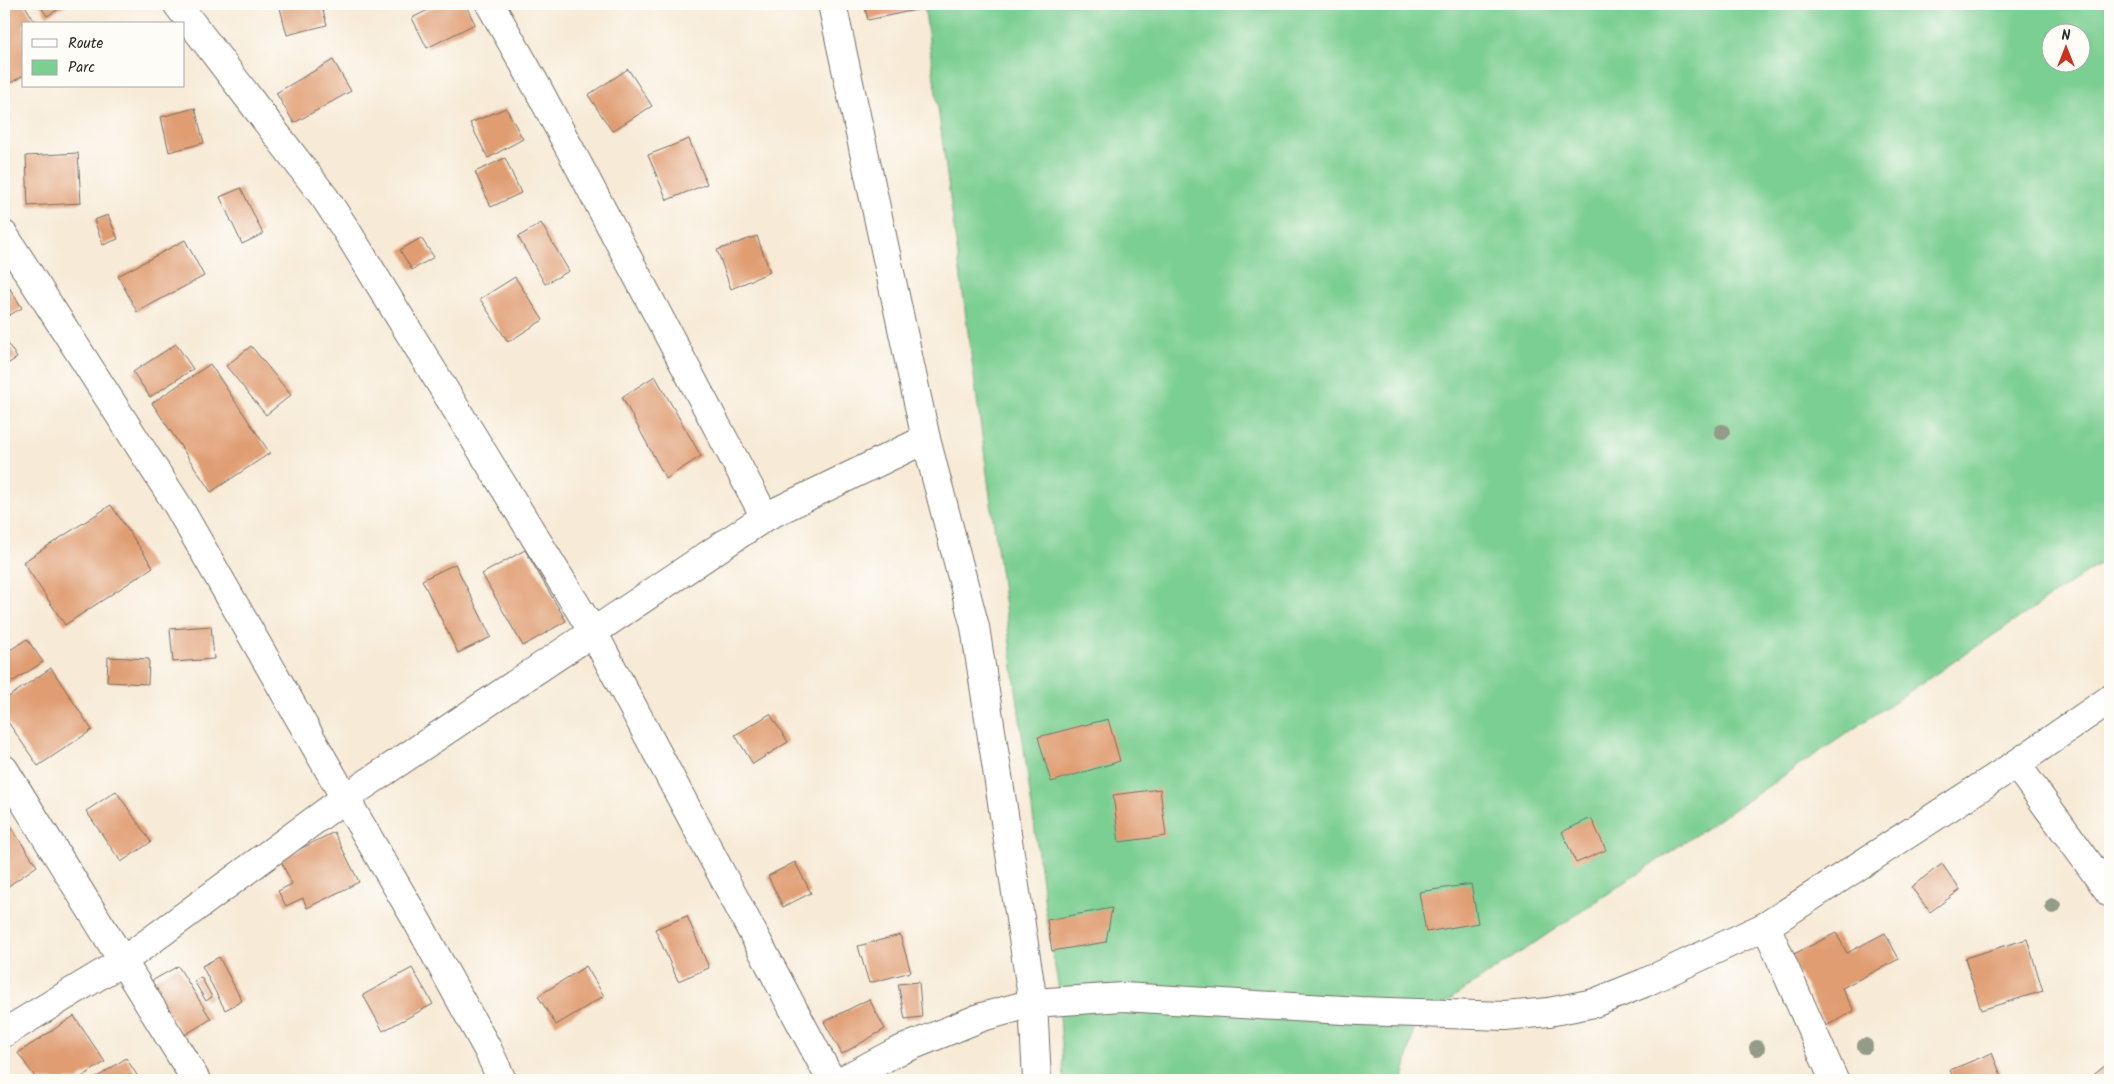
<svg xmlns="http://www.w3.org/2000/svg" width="2114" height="1084" font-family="Kalam,sans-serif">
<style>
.green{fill:#7bcf92;stroke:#537d5e;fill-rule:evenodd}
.building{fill:#e09d72}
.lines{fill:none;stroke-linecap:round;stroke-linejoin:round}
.minor-casing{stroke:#726e67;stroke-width:30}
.minor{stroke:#fff;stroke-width:28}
.tree{fill:#949c89}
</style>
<rect width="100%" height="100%" fill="#fdfcf7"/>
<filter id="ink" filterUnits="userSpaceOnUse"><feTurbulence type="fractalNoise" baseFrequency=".02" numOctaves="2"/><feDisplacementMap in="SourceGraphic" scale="10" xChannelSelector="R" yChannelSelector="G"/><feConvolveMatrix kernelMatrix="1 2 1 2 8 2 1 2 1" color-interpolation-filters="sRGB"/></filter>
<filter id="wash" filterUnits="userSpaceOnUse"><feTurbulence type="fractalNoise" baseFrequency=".0096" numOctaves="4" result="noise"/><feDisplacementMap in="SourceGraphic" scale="20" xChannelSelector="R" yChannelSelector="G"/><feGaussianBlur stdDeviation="1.12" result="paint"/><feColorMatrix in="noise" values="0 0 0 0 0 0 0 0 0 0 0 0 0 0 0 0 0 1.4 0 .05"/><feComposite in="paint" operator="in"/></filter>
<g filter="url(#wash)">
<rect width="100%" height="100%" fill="#f7ead6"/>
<path class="green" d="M924,4h1186v553l-695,466 -12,57h-339l-6,-95 -11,-65zM2052,32h30v30h-30z"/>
<g id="blocks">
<g class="building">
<path d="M4,4h20l12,20h-12v51l-20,12z"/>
<path d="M39,4h29l-21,12z"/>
<path d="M279,4h42l6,21 -40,10z"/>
<path d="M440,4h25l10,20 -48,24 -15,-30z"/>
<path d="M864,4h60l1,4 -57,12z"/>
<path d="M333,60l18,31 -57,32 -18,-30z"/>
<path d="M628,69l24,37 -40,25 -24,-36z"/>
<path d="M195,108l9,35 -35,9 -8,-35z"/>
<path d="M506,108l17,31 -35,19 -18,-35z"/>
<path d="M689,139l18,45 -40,16 -19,-45z"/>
<path d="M78,153l3,50 -53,3 -2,-50z"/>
<path d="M505,158l16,35 -30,14 -16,-35z"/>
<path d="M241,188l22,46 -21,10 -22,-47z"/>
<path d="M108,215l10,24 -15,6 -9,-25z"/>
<path d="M541,223l28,48 -24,13 -27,-47z"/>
<path d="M757,236l13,36 -39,17 -14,-39z"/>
<path d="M421,238l13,19 -22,13 -12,-20z"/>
<path d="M185,240l19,36 -67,36 -19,-36z"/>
<path d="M515,277l28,43 -35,22 -28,-43z"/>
<path d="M4,279l18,29 -16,9 -2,-4z"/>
<path d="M4,337l13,21 -13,8z"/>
<path d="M176,344l17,25 -43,28 -17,-25z"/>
<path d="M251,346l40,49 -25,20 -40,-49z"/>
<path d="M210,364l60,89 -59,39 -59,-89z"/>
<path d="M655,376l46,80 -35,23 -44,-82z"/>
<path d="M111,505l42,62 -88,58 -42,-63z"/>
<path d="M525,550l41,71 -43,25 -41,-72z"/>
<path d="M455,564l36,73 -33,16 -36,-73z"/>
<path d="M211,626l3,33 -41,3 -3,-33z"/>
<path d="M27,639l16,23 -39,25v-33z"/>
<path d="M108,657l41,2 -1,25 -41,-2z"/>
<path d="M51,668l41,62 -54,36 -34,-50v-16z"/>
<path d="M770,714l18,28 -35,22 -18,-29z"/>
<path d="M1108,719l12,42 -69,21 -13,-45z"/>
<path d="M1160,789l6,47 -47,6 -6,-47z"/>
<path d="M116,791l35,51 -30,20 -35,-51z"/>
<path d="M4,817l33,49 -33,23z"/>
<path d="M1591,818l15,32 -30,13 -14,-31z"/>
<path d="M334,832l25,50 -52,26 -4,-10 -17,8 -8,-15 14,-7 -12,-25z"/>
<path d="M795,862l16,31 -28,14 -15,-31z"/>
<path d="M1942,864l18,26 -30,22 -19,-25z"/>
<path d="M1471,884l7,39 -52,9 -7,-40z"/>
<path d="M1112,908l-6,34 -54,9 -5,-31z"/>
<path d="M687,916l22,52 -31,13 -23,-52z"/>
<path d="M1836,933l11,20 38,-20 14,26 -57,29 12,23 -28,15 -36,-70z"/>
<path d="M900,935l11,37 -42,11 -11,-37z"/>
<path d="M2027,939l16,52 -62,19 -16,-52z"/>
<path d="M219,957l23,44 -17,9 -23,-44z"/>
<path d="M178,966l33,53 -28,17 -33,-54z"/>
<path d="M586,966l18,30 -48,29 -18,-29z"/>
<path d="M412,968l21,36 -50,27 -20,-36z"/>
<path d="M201,977l11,20 -6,4 -12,-20z"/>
<path d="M919,982l3,35 -17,2 -7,-35z"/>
<path d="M869,999l16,30 -43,25 -18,-32z"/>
<path d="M74,1016l31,46 -28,18h-40l-19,-27z"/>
<path d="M1992,1053l11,27h-49l-4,-10z"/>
<path d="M126,1058l14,22h-47z"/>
<path d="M2110,1062v18h-23z"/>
</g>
</g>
</g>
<g filter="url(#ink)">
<use href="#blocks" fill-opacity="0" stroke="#726e67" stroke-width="1"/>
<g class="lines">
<defs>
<g id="minor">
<path d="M177,4l148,194 23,35 245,399 238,448"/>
<path d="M490,4l47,83 228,430"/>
<path d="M832,4l94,435 49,188 58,376 4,77"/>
<path d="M4,235l174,271 167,292 72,123 71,129 14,30"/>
<path d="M2016,764l94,129"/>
<path d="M4,769l192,311"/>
<path d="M1766,926l68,154"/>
<path d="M4,1033l119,-72 222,-163 420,-281 161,-78"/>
<path d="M843,1080l53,-28 86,-35 51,-14 90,-6 237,14 145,5 44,-4 45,-9 50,-20 122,-57 250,-162 94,-65"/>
</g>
</defs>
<use href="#minor" class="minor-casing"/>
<use href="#minor" class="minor"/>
</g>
<g class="tree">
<circle cx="1722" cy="432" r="8"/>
<circle cx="2053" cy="906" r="8"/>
<circle cx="1865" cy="1046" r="8"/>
<circle cx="1757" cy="1048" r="8"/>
</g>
</g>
<rect width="2114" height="1084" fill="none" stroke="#fdfcf7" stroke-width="20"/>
<rect x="22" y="22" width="162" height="65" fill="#fdfcf7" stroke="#a9a8a5"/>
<rect x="32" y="39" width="25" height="8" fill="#ffffff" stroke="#a9a8a5"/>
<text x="68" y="48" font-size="15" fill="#2b2b2b">Route</text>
<rect x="32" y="60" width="25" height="15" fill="#7bcf92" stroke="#a9a8a5"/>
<text x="68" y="72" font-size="15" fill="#2b2b2b">Parc</text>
<g transform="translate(2066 48)"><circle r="24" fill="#fdfcf7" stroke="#a9a8a5"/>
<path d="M0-4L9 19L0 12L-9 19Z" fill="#c8321e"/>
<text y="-8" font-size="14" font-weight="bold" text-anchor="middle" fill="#2b2b2b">N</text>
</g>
</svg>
